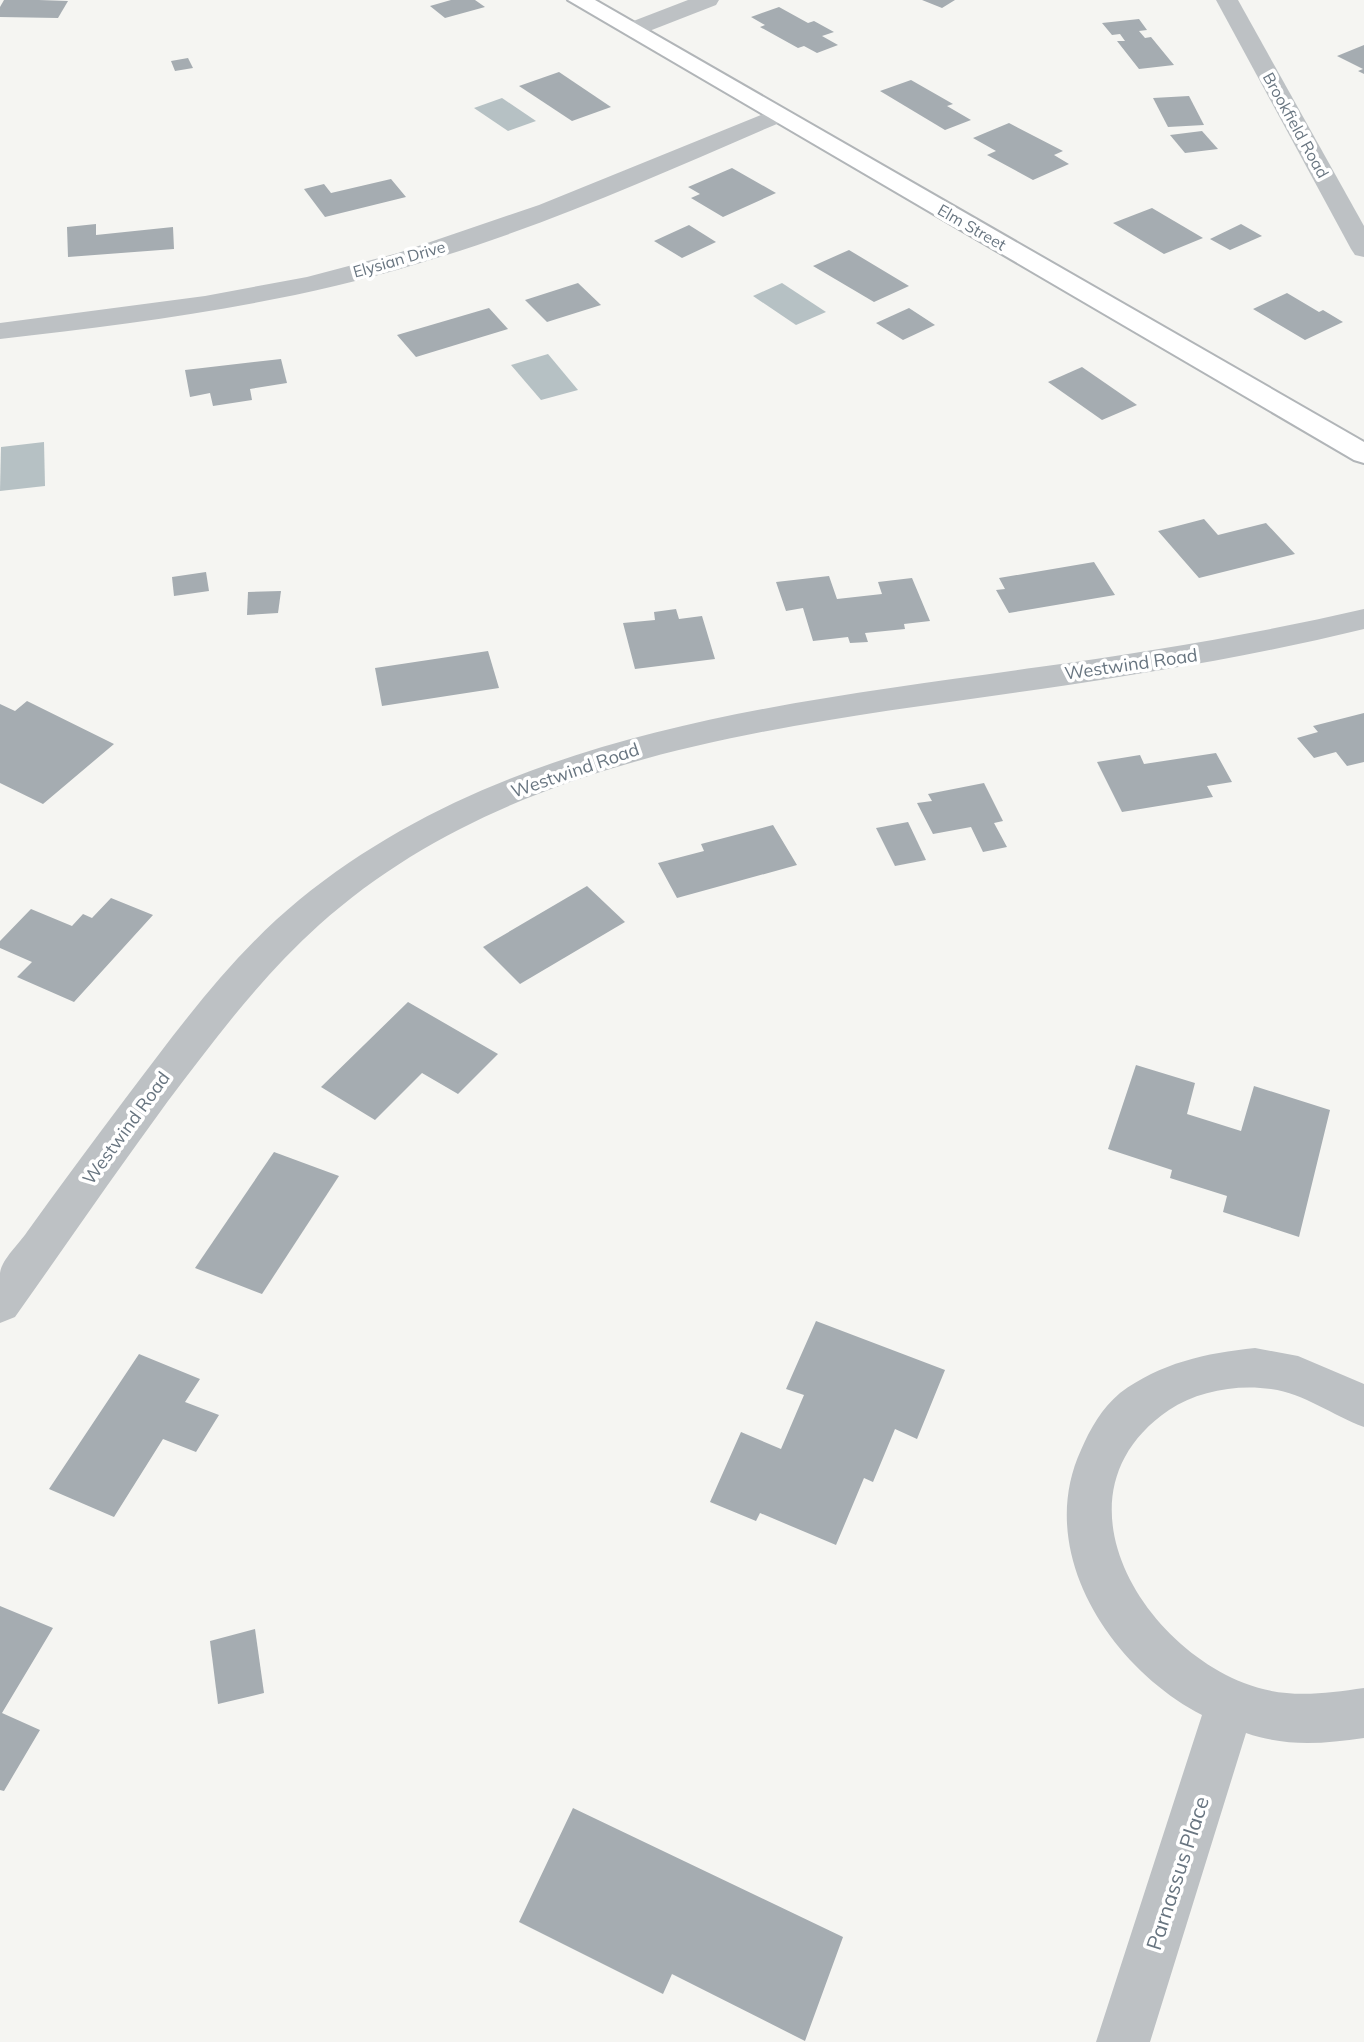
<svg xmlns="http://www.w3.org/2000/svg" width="1364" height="2042" font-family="Mulish,sans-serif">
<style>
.water{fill:#b6c1c4}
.building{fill:#a5acb1}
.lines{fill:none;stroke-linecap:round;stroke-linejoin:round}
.major-casing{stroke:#b1b5b8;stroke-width:4}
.minor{fill:#bdc1c4;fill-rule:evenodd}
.major{fill:#fff;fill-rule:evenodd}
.labels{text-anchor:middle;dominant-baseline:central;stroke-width:7;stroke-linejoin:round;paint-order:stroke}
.far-street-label{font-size:16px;fill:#687580;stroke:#fff}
.street-label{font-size:18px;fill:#687580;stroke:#fff}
.near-street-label{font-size:21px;fill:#687580;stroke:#fff}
</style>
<rect width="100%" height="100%" fill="#f5f5f2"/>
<g class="water">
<path d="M502,98l34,23 -28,10 -34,-23z"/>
<path d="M782,283l44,29 -30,13 -43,-29z"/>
<path d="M548,354l30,36 -37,10 -30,-35z"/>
<path d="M44,442l1,44 -45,5 1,-44z"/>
</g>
<g class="building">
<path d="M4,0h35l29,1 -10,17 -58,-1v-10z"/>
<path d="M451,0h24l10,7 -40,11 -15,-12z"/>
<path d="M922,0h33l-13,8z"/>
<path d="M779,7l29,16 6,-2 20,11 -12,4 16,9 -21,8 -13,-7 -6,2 -38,-21 5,-2 -14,-8z"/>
<path d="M1139,19l8,11 -8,1 6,7 6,-1 23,28 -35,4 -22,-28h8l-5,-7 -8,1 -10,-12z"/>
<path d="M1364,45v29l-6,-3 5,-2 -26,-13z"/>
<path d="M188,58l5,10 -18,3 -4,-10z"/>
<path d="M559,72l52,35 -39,14 -53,-35z"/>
<path d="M911,80l42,24 -6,2 24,14 -26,10 -65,-39z"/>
<path d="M1189,96l15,29 -36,2 -15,-29z"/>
<path d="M1009,123l54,28 -9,4 15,9 -36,16 -46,-25 9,-4 -23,-13z"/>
<path d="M1202,131l16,18 -33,4 -15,-18z"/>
<path d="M732,168l44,25 -53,24 -32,-19 9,-4 -12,-7z"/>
<path d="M391,179l15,18 -81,20 -21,-28 20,-5 7,9z"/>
<path d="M1152,208l51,30 -39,16 -51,-31z"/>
<path d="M96,224v11l77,-8 1,22 -106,8 -1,-30z"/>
<path d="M1241,224l21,12 -32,14 -20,-11z"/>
<path d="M689,225l27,17 -34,16 -28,-17z"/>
<path d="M849,250l60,36 -35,16 -61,-36z"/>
<path d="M578,283l23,22 -54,17 -22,-22z"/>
<path d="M1287,293l32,19 4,-2 20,12 -38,18 -52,-31z"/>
<path d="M489,308l19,21 -92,28 -19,-22z"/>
<path d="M909,308l26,17 -32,15 -27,-17z"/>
<path d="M281,359l6,24 -37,6 2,11 -39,6 -3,-13 -20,4 -5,-27z"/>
<path d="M1082,367l55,38 -35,15 -54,-38z"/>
<path d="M1204,519l14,16 48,-12 29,31 -96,24 -41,-47z"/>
<path d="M1094,562l21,33 -106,18 -13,-23 9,-1 -6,-11z"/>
<path d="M206,572l3,19 -35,5 -2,-19z"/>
<path d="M829,576l8,23 45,-5 -4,-12 34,-4 18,43 -26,3 1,5 -40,4 3,9 -18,1 -2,-6 -35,4 -10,-33 -17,3 -10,-29z"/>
<path d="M281,591l-3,22 -31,2 1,-23z"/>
<path d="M676,609l3,10 23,-3 13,43 -80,10 -12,-46 32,-3 -1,-8z"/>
<path d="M488,651l11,37 -117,18 -7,-38z"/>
<path d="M27,701l87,43 -71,60 -43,-21v-79l15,7z"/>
<path d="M1364,713v49l-17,4 -11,-14 -22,6 -17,-20 21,-6 -5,-6z"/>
<path d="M1216,753l16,29 -25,4 6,11 -91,15 -25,-50 43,-7 4,9z"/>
<path d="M984,783l19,38 -9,2 13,24 -24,5 -12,-25 -38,7 -16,-31 15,-2 -4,-7z"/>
<path d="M908,822l18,38 -31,6 -19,-38z"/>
<path d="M773,825l24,40 -120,33 -19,-35 46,-12 -3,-7z"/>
<path d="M587,886l38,36 -105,62 -37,-37z"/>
<path d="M111,898l42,17 -79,87 -57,-25 15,-15 -32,-14v-7l31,-32 41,17 11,-12 9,4z"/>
<path d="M408,1002l90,52 -40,40 -36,-21 -47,47 -54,-33z"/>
<path d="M1136,1065l59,18 -8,31 54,17 13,-45 76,24 -31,127 -76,-25 4,-16 -57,-18 2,-8 -64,-21z"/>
<path d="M274,1152l65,24 -77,118 -67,-26z"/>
<path d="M816,1321l129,49 -28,69 -22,-10 -22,53 -9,-4 -28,67 -76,-32 -4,8 -46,-19 31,-70 40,17 23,-54 -18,-6z"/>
<path d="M139,1354l61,25 -15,23 34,13 -23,37 -33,-13 -49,78 -65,-28z"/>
<path d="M0,1606l53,22 -51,85 38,17 -36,61 -4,-1z"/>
<path d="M255,1629l9,64 -46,11 -8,-63z"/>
<path d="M573,1808l270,129 -38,104 -133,-67 -9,20 -144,-72z"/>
</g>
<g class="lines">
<defs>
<path id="major" d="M568,0h27l769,442v21l-10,-3z"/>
</defs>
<use href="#major" class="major-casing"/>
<g class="minor">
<path d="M688,0h31l-3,5 -77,30 -8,2 -11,-7 3,-5z"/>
<path d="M1216,0h22l126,226v31l-9,-2 -4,-6z"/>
<path d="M778,108l8,2 4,5 -4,5c-121,52 -242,107 -369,144 -136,41 -277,59 -417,75v-16l205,-27 102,-19 91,-24 141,-48z"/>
<path d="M1364,609v20c-107,26 -215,44 -323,60 -248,36 -527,61 -722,236 -58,52 -104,114 -151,176 -52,71 -102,144 -153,216l-15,6c0,-16 0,-35 0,-50 2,-14 19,-29 27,-41 32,-45 65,-89 98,-133 53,-70 106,-143 174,-199 207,-169 485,-197 740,-233 109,-15 217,-33 325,-58z"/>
<path d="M1255,1348l43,8 66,28v43c-32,-12 -59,-33 -93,-38 -34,-5 -74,2 -102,21 -119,81 -32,231 75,273 40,16 78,11 120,5v50c-42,6 -77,9 -118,-5l-96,309h-54l106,-327c-91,-47 -168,-163 -121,-265 9,-21 21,-42 39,-57 40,-30 86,-40 135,-45z"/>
</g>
<use href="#major" class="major"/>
</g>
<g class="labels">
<g class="far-street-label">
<text transform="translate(1296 125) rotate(61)">Brookfield Road</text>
<text transform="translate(972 227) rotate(30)">Elm Street</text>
<text transform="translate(399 259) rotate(-16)">Elysian Drive</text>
</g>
<g class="street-label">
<text transform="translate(1131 664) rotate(-8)">Westwind Road</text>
<text transform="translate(575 770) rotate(-19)">Westwind Road</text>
<text transform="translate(126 1128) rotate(-54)">Westwind Road</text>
</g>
<g class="near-street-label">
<text transform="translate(1177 1873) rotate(-72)">Parnassus Place</text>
</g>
</g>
</svg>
